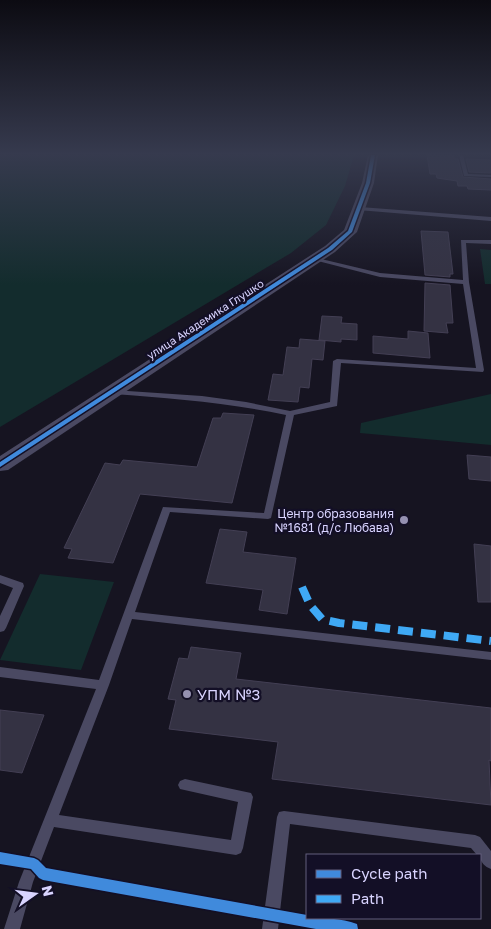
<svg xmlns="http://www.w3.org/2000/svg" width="491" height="929" font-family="'Golos Text',sans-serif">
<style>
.green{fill:#132c2d}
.building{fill:#343243;stroke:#433f54}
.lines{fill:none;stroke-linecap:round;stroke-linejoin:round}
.service{fill:#4a4962;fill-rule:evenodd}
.tertiary{fill:#4a4962;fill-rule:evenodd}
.quiet{stroke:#3fa9f5;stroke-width:8;stroke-dasharray:15 8;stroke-linecap:butt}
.cycleway-casing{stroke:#130f26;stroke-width:3}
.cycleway{fill:#408adc;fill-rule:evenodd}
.poi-dot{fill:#9591b1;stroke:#130f26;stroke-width:2}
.labels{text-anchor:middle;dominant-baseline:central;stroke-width:4.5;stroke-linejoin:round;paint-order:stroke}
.far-street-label{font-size:11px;fill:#d9d4ff;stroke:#130f26}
.poi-label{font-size:12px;fill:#d9d4ff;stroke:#130f26;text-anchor:end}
.near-poi-label{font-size:15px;fill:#d9d4ff;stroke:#130f26;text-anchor:start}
</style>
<rect width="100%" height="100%" fill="#161421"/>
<g class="green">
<path d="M0,155h354l-9,31 -19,39 -35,28 -291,174z"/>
<path d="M480,249l11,1v34h-6z"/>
<path d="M491,394v51l-131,-12 1,-10z"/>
<path d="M40,574l74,8 -33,88 -81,-10z"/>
</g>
<g class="building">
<path d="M427,155l27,1v3h4l5,18 28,2v11l-23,-1 -1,-3h-9l-1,-5 -20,-3 -1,-4h-6z"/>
<path d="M466,159l25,1v13l-22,-1z"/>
<path d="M421,231l27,1 5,42h-3v3l-25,-2z"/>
<path d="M425,283l25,2 3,38h-7l2,10 -24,-2z"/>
<path d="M322,316l20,1 -1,6 16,1v16l-16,-1v3l-22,-2z"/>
<path d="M408,331l20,2 2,25 -57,-5v-17l35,3z"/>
<path d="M300,339l25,2 -2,19 -11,-1 -3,29 -9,-1 -2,15 -30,-2 5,-26 10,1 4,-28 12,1z"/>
<path d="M223,413l31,2 -22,88 -92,-9 -27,69 -45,-5 4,-9 -8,-1 41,-85 15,2 3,-5 74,7 16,-49h8z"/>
<path d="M467,455l24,2v24l-22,-2z"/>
<path d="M220,529l27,3 -4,20 53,6 -9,56 -28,-4 4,-20 -57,-7z"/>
<path d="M474,544l17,2v56h-13z"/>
<path d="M191,647l50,6 -5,26 255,29v53l-2,-1 2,45 -219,-26 6,-37 -109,-13 7,-29 -8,-1 11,-41 9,1z"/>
<path d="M0,710l44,5 -22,58 -22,-3z"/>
</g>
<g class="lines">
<g class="service">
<path d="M459,155h4l5,19 23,1v2l-27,-1z"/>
<path d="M360,207l131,10v4l-133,-11 -1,-1z"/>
<path d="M461,240h30v4l-25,-1 3,39 15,88 -1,2 -142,-9 -4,43 -43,9 -23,103 -3,1 -98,-7 -35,100 356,40v8l-359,-41 -23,66 -50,130 172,25 7,-38 -58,-13 -2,-4 2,-4 5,-2 66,14 2,4 -10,51 -2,5 -5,2 -182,-28 -21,55 -13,47h-16l15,-47 77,-193 -96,-12v-10l99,13 64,-173 101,6 22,-98c-57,-12 -115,-17 -173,-21l-4,-2 4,-2 89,6 44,6 44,9 40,-9 3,-41 4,-2 139,9 -13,-84 -83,-7 -66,-17 3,-2 63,15 83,7z"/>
<path d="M0,575l23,8 1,3 -18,42 -2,3 -4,1v-16l13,-28 -13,-5z"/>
<path d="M284,811l191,24 5,2 11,14v18c-6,-2 -11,-7 -11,-14h-3l-6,-7 -181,-24 -12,105h-16l15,-112 2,-5z"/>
</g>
<path class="tertiary" d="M368,155h10l-4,28 -17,49 -22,20 -327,218 -8,1v-15l325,-210 19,-16 18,-47z"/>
<path class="quiet" d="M302,587l8,18 12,14 17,4 152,18"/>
<defs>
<g id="cycleway">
<path d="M371,155h4l-5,28 -18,49 -20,18 -332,217v-5l328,-214 20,-17 18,-48z"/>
<path d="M0,852l34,6 4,2 8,8 261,47v3c16,0 34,0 50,6l1,5h-42l-273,-49 -4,-2 -8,-9 -31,-5z"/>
</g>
</defs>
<use href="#cycleway" class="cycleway-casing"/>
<use href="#cycleway" class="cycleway"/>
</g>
<linearGradient id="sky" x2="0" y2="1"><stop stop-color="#0c0b12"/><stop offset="0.54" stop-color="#363a4e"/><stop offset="1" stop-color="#363a4e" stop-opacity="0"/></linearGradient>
<rect width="491" height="285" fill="url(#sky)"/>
<g class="poi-dot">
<circle cx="404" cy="520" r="5"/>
<circle cx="187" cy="694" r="5"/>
</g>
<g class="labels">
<g class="far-street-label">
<text transform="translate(205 319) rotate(-33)">улица Академика Глушко</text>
</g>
<g class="poi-label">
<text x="394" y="513">Центр образования<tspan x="394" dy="14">№1681 (д/с Любава)</tspan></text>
</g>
<g class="near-poi-label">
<text x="197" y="694">УПМ №3</text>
</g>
</g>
<rect x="306" y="854" width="175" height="65" fill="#130f26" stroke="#625e7d"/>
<rect x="316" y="870" width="25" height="8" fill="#408adc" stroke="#625e7d"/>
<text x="351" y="879" font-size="15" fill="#d9d4ff">Cycle path</text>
<rect x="316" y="895" width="25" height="8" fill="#3fa9f5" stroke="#625e7d"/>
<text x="351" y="904" font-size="15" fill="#d9d4ff">Path</text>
<g transform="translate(35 894) rotate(76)" stroke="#130f26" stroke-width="4" paint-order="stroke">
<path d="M0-4L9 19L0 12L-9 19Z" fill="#d9d4ff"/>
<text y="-8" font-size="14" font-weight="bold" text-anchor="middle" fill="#d9d4ff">N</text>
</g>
</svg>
